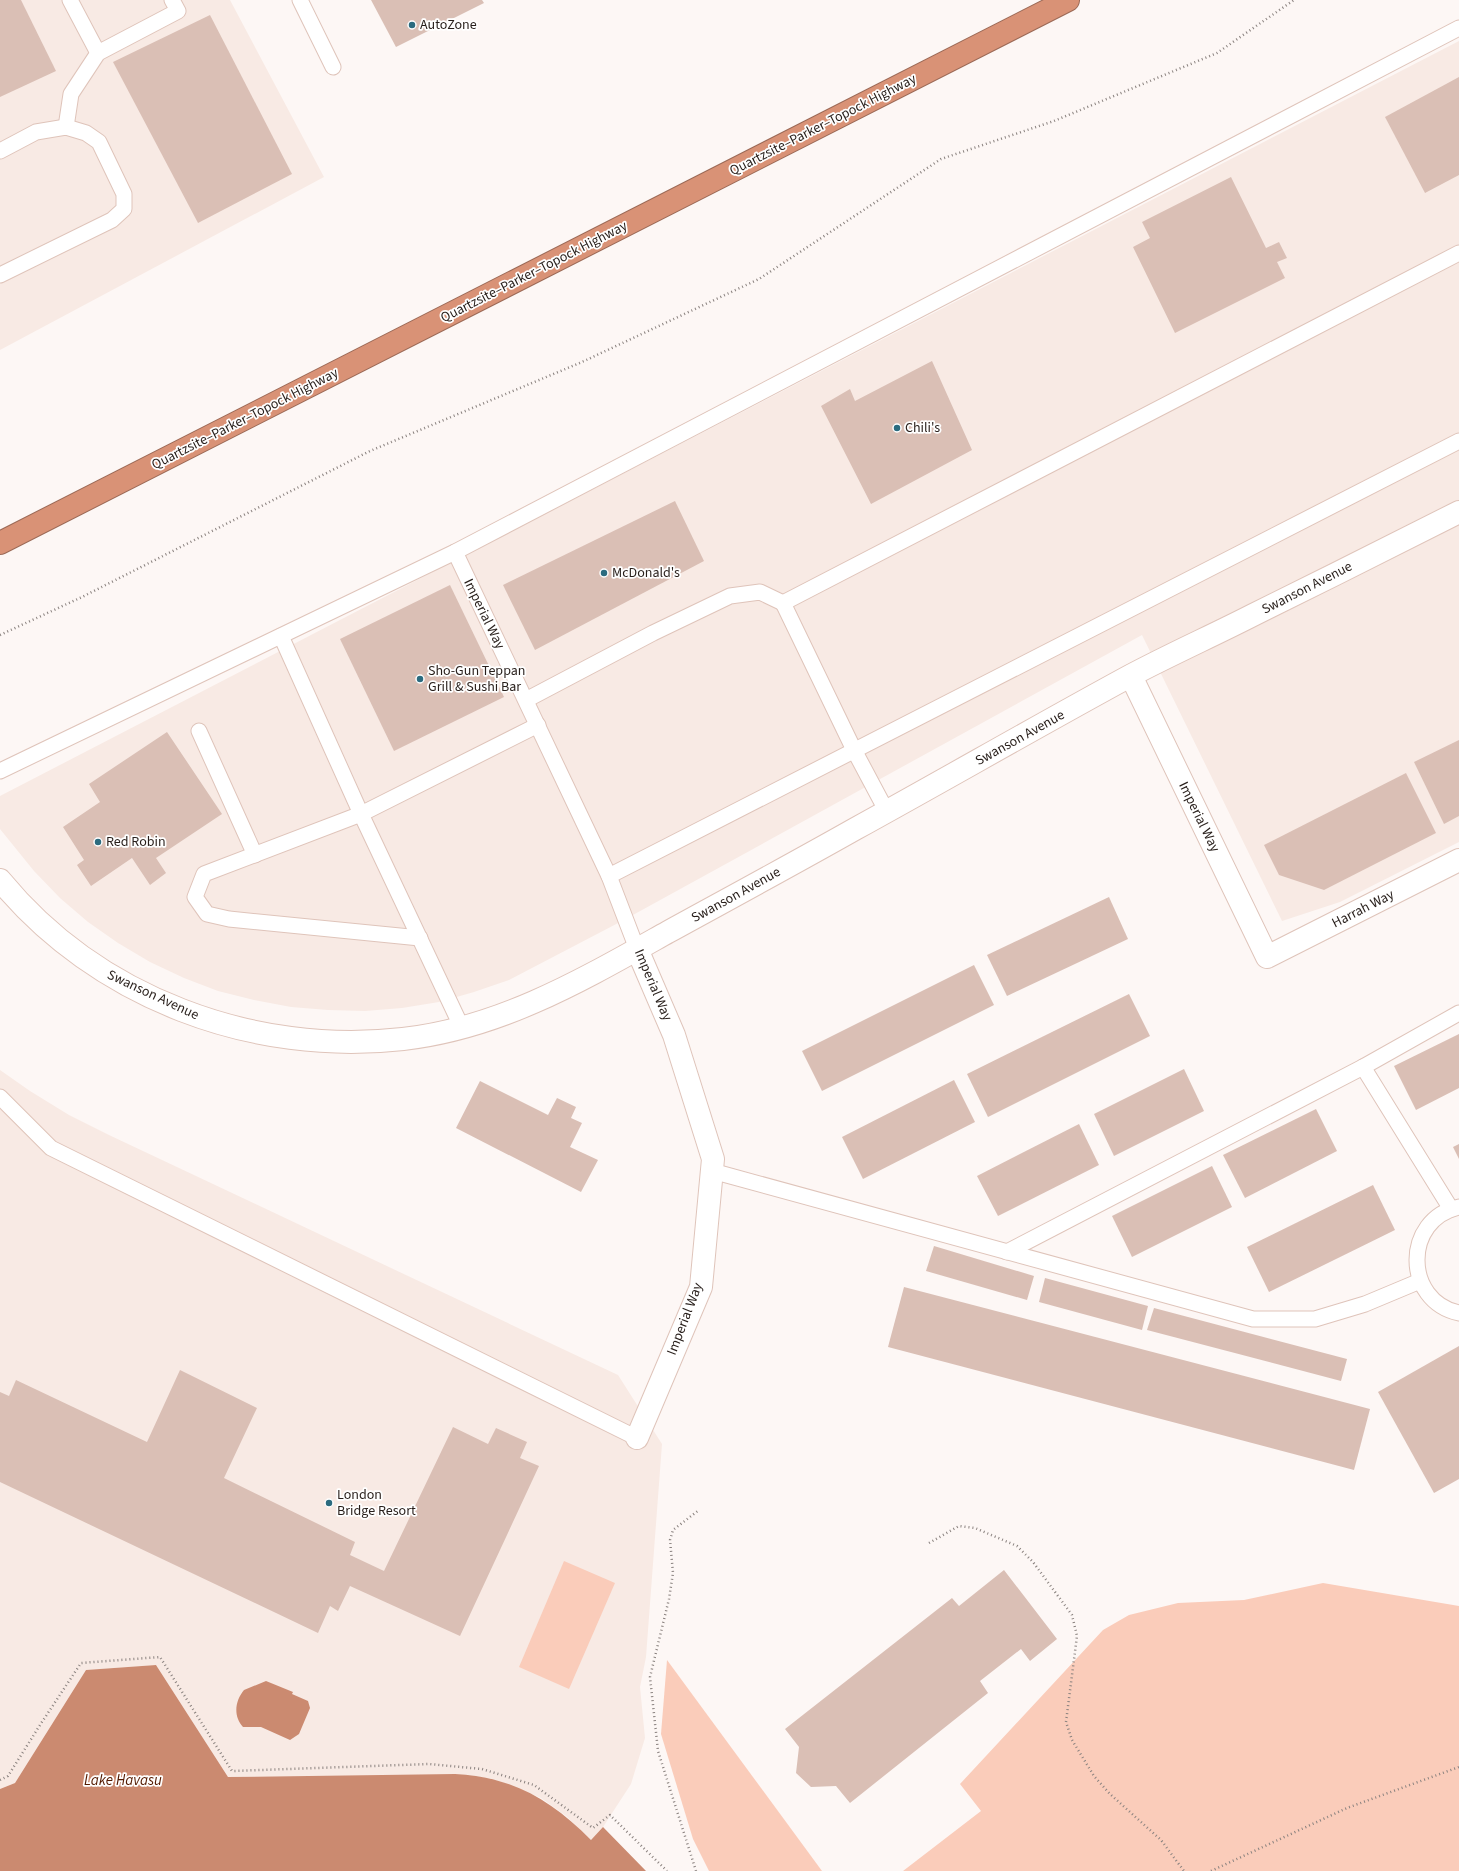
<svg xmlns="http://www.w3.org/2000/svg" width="1459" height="1871" font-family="'Source Sans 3',sans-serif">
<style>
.built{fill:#f8eae4}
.green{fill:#faccba}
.water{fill:#cb8a70}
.building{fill:#dabfb5}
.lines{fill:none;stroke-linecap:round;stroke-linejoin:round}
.lane-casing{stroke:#dfc4ba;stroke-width:17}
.street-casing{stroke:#dfc4ba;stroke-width:24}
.highway-casing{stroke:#9b6956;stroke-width:24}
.path{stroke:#8a827f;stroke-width:2.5;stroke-dasharray:1 3;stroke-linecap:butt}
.lane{stroke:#fff;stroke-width:15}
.street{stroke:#fff;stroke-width:22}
.highway{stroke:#d99276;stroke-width:22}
.poi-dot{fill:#2b6b7f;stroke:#fff;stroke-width:1.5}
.labels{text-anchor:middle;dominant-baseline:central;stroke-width:3.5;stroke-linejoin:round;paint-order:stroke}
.poi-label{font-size:14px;fill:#271e1a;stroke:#fff;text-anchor:start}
.street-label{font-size:14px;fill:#271e1a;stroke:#fff}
.water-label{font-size:15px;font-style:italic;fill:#541a00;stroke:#fff}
</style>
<rect width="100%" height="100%" fill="#fdf7f5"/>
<g class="built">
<path d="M0,0h230l94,177 -324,173z"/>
<path d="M1459,41v801l-119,60 -58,19 -140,-286 -520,286 -113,59 -35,12 -35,10 -37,6 -37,3 -37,-1 -37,-3 -37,-7 -36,-9 -34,-13 -34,-16 -32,-19 -30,-21 -28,-24 -26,-27 -34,-42v-33z"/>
<path d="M0,1070l30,21 39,24 40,20 509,240 44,69 -16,213 -6,30 5,51 -14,46 -28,43 -12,13 -25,-24 -25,-18 -42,-17 -29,-6 -242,2 -72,-112 -70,5 -71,113 -15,6z"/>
</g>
<g class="green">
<path d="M564,1561l51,22 -46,106 -50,-22z"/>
<path d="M1323,1583l136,23v265h-556l78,-60 -21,-27 143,-154 26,-15 49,-12 66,-3z"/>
<path d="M667,1660l155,211h-113l-16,-32 -32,-105z"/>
</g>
<g class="water">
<path d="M156,1665l72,112 227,-3c58,3 96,26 136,66l12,-13 43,44h-646v-82l15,-6 71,-113z"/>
<path d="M266,1681l27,11 -1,2 16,7 2,7 -11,26 -9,6 -29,-13h-18c-10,-11 -8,-26 1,-37z"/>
</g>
<g class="building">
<path d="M0,0h21l35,71 -56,26z"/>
<path d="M371,0h111l2,3 -88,44z"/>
<path d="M210,15l82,159 -94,49 -85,-161z"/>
<path d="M1459,77v98l-34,18 -40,-76z"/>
<path d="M1231,177l35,71 13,-6 8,16 -10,4 8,16 -110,55 -42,-86 17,-9 -8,-16z"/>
<path d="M932,361l40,89 -101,54 -50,-98 29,-17 5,12z"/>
<path d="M675,501l29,60 -169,89 -32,-65z"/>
<path d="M450,585l54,112 -110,54 -54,-112z"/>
<path d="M167,732l55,82 -66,44 10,15 -16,12 -18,-27 -41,28 -14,-21 7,-5 -21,-33 37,-25 -11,-18z"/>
<path d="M1459,740v76l-15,8 -30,-62z"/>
<path d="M1406,773l30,60 -112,57 -45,-15 -15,-30z"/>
<path d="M1109,897l19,42 -121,57 -20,-41z"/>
<path d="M974,965l20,40 -172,86 -20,-40z"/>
<path d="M1129,994l21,42 -162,81 -21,-43z"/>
<path d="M1459,1034v54l-43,22 -22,-44z"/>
<path d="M1184,1069l20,42 -90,45 -20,-42z"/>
<path d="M954,1080l21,42 -112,57 -21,-42z"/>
<path d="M480,1081l68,34 9,-17 19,9 -5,11 11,5 -12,24 28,13 -17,32 -125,-64z"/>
<path d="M1316,1109l21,42 -92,47 -22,-43z"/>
<path d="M1079,1124l20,41 -101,51 -21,-40z"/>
<path d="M1459,1144v15l-6,-12z"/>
<path d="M1212,1166l20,41 -100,50 -20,-41z"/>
<path d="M1373,1185l22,45 -126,62 -22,-45z"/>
<path d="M934,1246l100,30 -7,24 -101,-29z"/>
<path d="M1045,1278l103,28 -6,24 -103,-28z"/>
<path d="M904,1287l466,122 -16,61 -466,-123z"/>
<path d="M1154,1308l193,51 -6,22 -194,-51z"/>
<path d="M1459,1346v133l-25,14 -56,-101z"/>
<path d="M180,1370l77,38 -33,70 131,64 -5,13 34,16 69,-144 35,17 8,-16 31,14 -7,16 19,8 -79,170 -110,-50 -12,25 -8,-5 -12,27 -318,-151v-90l9,4 7,-16 131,62z"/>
<path d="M1004,1570l53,69 -27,22 -9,-12 -41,32 8,12 -138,110 -14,-17 -25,1 -15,-14 3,-26 -14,-18 167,-131 7,8z"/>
</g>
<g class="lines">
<defs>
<g id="lane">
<path d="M70,0l28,53"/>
<path d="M300,0l33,67"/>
<path d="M66,127l5,-33 27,-41 80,-42 -6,-11"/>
<path d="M0,151l36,-19 30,-5 20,6 13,9 25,52v15l-12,11 -112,55"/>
<path d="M455,552l154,324 28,73"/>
<path d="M281,636l80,178 101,214"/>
<path d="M526,700l127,-67 77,-37 30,-4 23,11"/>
<path d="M199,731l56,124"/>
<path d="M0,771l455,-219 1004,-524"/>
<path d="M887,812l-33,-62 -71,-147 676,-350"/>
<path d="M609,876l850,-435"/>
<path d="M420,938l-191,-19 -22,-5 -12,-17 9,-23 157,-60 177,-89"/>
<path d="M1363,1067l88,142"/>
<path d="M0,1097l51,51 586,290"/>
<path d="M712,1171l541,148h62l50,-15 55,-23"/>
<path d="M1459,1207c-56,12 -56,94 0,106"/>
<path d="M1007,1252l356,-185 96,-54"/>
</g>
<g id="street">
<path d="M1131,676l136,281 192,-97"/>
<path d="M0,880c97,118 253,176 403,159 98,-11 181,-60 265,-107 62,-34 125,-68 187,-103 91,-50 181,-102 273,-152 41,-22 84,-41 125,-62 69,-34 137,-68 206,-103"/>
<path d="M637,1438l64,-151 12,-128 -39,-124 -37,-86"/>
</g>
<path id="highway" d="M0,543l1068,-543"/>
</defs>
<use href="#lane" class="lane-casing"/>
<use href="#street" class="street-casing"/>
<use href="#highway" class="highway-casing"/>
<g class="path">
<path d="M0,635l82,-38 288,-146 212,-89 177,-83 182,-120 113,-38 163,-68 77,-53"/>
<path d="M929,1543l30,-17 16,2 42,18 16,16 39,53 5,21 -11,86 6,18 22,36 16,18 51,46 23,31"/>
<path d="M0,1780l8,-4 32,-51 41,-62 79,-6 72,114 197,-7 53,5 52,16 59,43 17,-13 57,56"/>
<path d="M696,1871l-38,-120 -8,-74 19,-78 4,-26 -3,-33 3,-10 26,-20"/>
<path d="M1211,1871l136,-63 112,-41"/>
</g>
<use href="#lane" class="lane"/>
<use href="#street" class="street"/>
<use href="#highway" class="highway"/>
</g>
<g class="poi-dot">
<circle cx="412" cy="25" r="4"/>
<circle cx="897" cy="428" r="4"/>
<circle cx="604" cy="573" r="4"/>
<circle cx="420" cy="679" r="4"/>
<circle cx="98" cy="842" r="4"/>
<circle cx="329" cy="1503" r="4"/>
</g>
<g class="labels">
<g class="poi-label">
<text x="420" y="25">AutoZone</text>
<text x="905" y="428">Chili's</text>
<text x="612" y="573">McDonald's</text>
<text x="428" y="671">Sho-Gun Teppan<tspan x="428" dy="16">Grill &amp; Sushi Bar</tspan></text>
<text x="106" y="842">Red Robin</text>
<text x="337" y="1495">London<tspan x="337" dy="16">Bridge Resort</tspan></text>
</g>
<g class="street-label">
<text transform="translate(823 125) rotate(-27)">Quartzsite–Parker–Topock Highway</text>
<text transform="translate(534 272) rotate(-27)">Quartzsite–Parker–Topock Highway</text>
<text transform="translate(245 419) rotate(-27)">Quartzsite–Parker–Topock Highway</text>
<text transform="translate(1307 588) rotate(-27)">Swanson Avenue</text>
<text transform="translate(484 614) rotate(64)">Imperial Way</text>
<text transform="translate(1020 738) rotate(-29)">Swanson Avenue</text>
<text transform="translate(1199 817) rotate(64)">Imperial Way</text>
<text transform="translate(736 895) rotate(-29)">Swanson Avenue</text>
<text transform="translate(1363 909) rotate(-27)">Harrah Way</text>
<text transform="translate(653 985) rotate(67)">Imperial Way</text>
<text transform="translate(153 995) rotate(25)">Swanson Avenue</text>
<text transform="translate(685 1319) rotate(-69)">Imperial Way</text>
</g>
<g class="water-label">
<text x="123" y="1780">Lake Havasu</text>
</g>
</g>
</svg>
